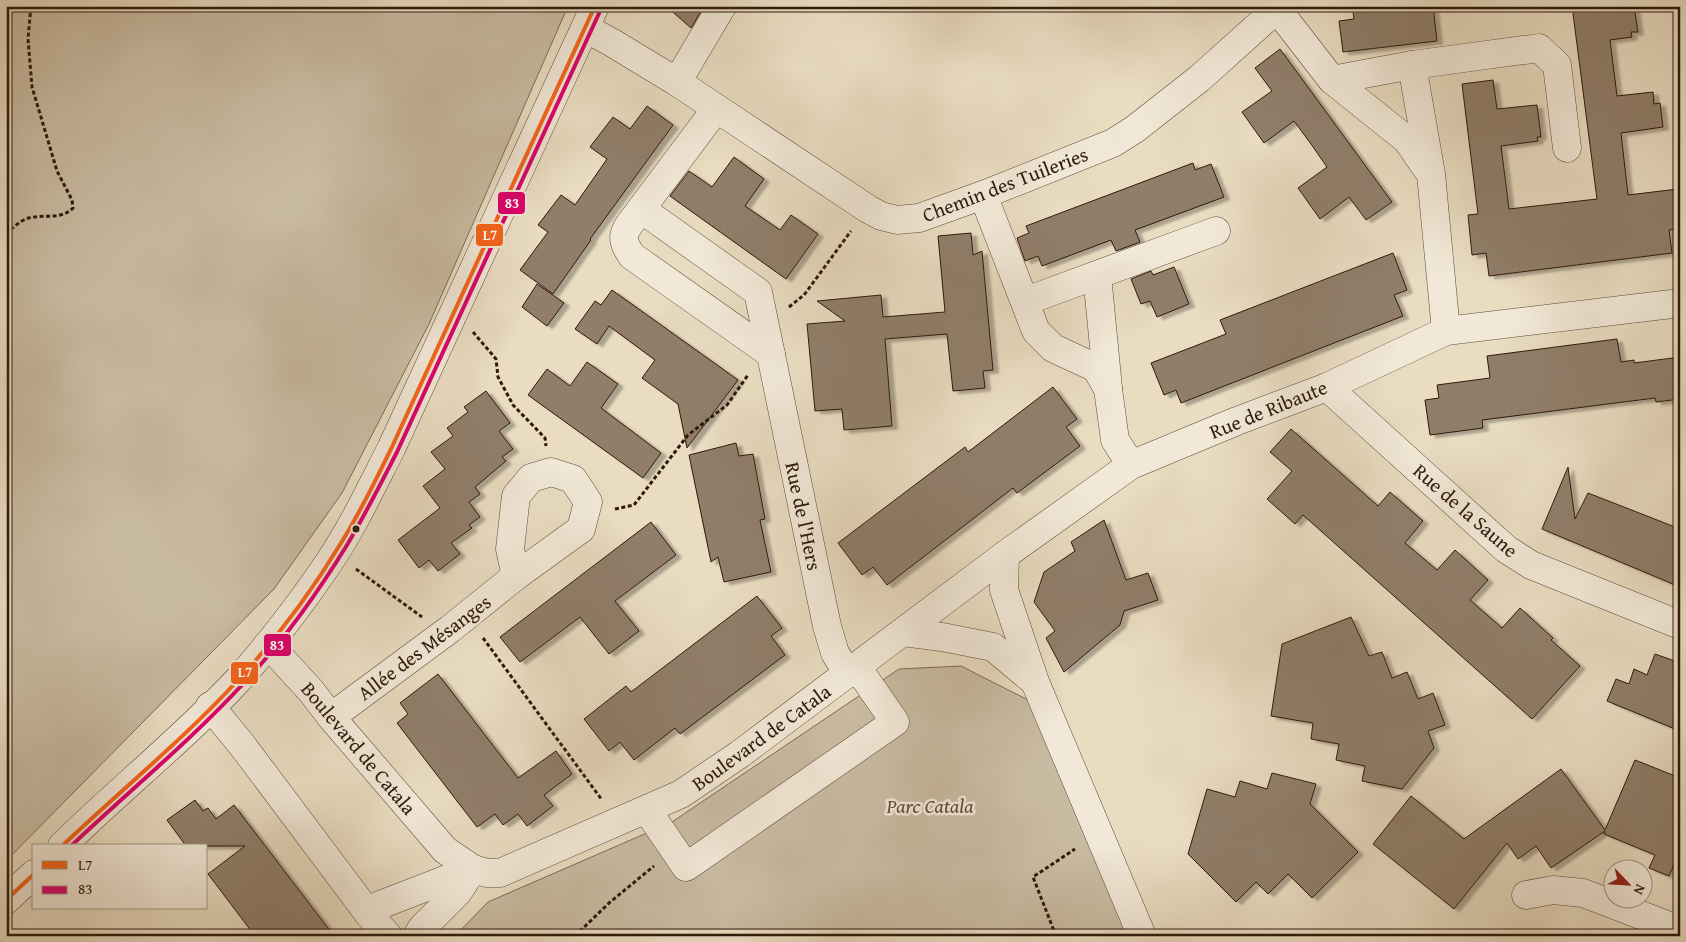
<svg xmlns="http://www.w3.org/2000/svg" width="1686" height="942" font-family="'Gentium Book Plus',serif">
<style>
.green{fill:#c9bba2;stroke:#7c6a57}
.building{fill:#907e6a;stroke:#2f190c;filter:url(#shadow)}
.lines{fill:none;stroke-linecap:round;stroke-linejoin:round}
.minor-casing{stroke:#5e4a39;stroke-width:29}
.path{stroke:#2f190c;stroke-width:3;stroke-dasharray:4 2.5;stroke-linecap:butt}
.minor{stroke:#f1e8d7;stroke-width:28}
.bus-1-casing{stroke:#f1e8d7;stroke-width:8}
.bus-2-casing{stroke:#f1e8d7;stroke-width:8}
.bus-1{stroke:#f5631a;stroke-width:4}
.bus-2{stroke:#dc006b;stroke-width:4}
.bus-dot{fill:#2f190c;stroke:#f1e8d7;stroke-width:2}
.labels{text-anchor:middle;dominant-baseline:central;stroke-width:5;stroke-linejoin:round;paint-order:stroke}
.street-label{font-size:20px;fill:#2f190c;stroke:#f1e8d7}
.park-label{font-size:20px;font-style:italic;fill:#5d4a39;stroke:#f1e8d7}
.line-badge{stroke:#f1e8d7;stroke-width:2}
.badge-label{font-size:14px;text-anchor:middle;font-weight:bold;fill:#fff}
</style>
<defs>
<filter id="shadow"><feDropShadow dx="5.5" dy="3" stdDeviation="1" flood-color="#0004"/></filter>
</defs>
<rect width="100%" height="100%" fill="#e9dcc1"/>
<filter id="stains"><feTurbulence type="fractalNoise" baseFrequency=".004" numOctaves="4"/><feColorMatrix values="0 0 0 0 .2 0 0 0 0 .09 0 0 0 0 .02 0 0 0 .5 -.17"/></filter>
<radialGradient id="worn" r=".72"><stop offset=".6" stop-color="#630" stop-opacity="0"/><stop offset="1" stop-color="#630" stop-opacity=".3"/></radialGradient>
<g class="green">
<path d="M6,6h562l-139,318 -87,169 -68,96 -268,272z"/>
<path d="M961,666l67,34 100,236h-673l33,-34 184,-80 227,-153z"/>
</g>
<g class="building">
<path d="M666,6h38l-13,22z"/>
<path d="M1352,6h81l4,35 -94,11 -4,-31 15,-2z"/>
<path d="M1572,6h62l4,26h-7l1,5 -22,3 7,56 36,-4 1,12 6,-1 3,24 -42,6 7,62 50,-6 2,40 -11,1 3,23 -183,23 -3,-23 -14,2 -4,-40 10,-1 -16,-130 31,-4 4,29 40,-4 4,32h-4l1,4 -37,5 8,63 88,-10z"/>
<path d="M1280,49l112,153 -26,18 -17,-23 -29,22 -22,-31 29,-21 -16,-23 -17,-23 -30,22 -22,-31 30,-21 -17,-23z"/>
<path d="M647,106l26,19 -83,114 1,1 -38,54 -33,-24 28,-38 -10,-7 23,-30 14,10 32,-46 -17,-12 23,-30 17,12z"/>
<path d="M734,157l30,22 -19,27 35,24 11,-15 27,19 -32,45 -116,-83 19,-25 23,16z"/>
<path d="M1193,163l2,7 16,-6 13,33 -89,33 5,12 -24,9 -5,-11 -69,26 -4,-10 -13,5 -8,-23 12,-5 -3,-7z"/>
<path d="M971,233l2,22 9,-4 11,119 -10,1 2,17 -32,3 -6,-57 -62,5 7,87 -48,4 -2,-21 -27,2 -8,-87 38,-3 -28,-20 64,-6 2,22 62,-5 -7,-76z"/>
<path d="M1393,253l14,37 -13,5 9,21 -222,87 -5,-13 -12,5 -13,-32 75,-29 -6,-14z"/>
<path d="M1174,267l15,37 -32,13 -7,-16 -9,3 -10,-25 20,-8 2,4z"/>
<path d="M537,284l27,19 -17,23 -25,-19z"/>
<path d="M612,290l126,90 -51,68 -9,-44 -36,-26 13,-18 -46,-34 -12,18 -22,-15 20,-28 6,4z"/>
<path d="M1617,339l4,23 13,-2v3l46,-6v42l-24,3 -1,-4 -173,22 1,8 -53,7 -5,-35 14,-2 -2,-13 53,-7 -3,-22z"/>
<path d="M587,362l31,22 -17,24 60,45 -18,25 -115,-83 19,-26 23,17z"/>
<path d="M1053,387l24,32 -11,8 14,19 -63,47 -4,-5 -126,97 -14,-18 -11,8 -24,-32 127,-96 3,5z"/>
<path d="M486,391l24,32 -11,8 14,18 -11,8 4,4 -31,26 5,7 -11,8 11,15 -11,8 3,3 -21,15 9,11 -22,17 -9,-11 -10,8 -21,-28 42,-32 -17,-22 22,-17 -14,-17 22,-16 -6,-8 21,-16 -4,-5z"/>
<path d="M1291,429l87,77 12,-14 33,29 -18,22 32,27 18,-20 33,30 -18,20 32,28 18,-20 33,30 -2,2 29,26 -48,53 -229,-204 -8,9 -28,-25 25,-28 -22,-19z"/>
<path d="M736,443l3,13 14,-2 12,65 -5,1 11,52 -47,10 -6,-25 -7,5 -22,-107z"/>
<path d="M1568,467l7,52 13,-26 92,36v58l-138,-58z"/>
<path d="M1104,520l22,60 22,-7 10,27 -34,11 -4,14 -56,47 -18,-34 9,-7 -21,-29 10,-30 31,-21 -4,-9z"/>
<path d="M651,522l25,33 -61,46 24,30 -30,23 -29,-37 -60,45 -20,-25z"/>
<path d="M757,596l25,32 -11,8 14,19 -105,79 -5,-6 -41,32 -14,-18 -11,9 -25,-32 42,-33 5,6z"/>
<path d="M1351,617l18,39 13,-4 10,26 15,-6 11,27 15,-6 12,32 -17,6 6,17 -32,41 -40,-8 3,-15 -29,-6 3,-16 -28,-5 2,-16 -42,-7 11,-72z"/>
<path d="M1655,654l25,9v68l-73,-30 9,-22 13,5 5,-15 13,6z"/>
<path d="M438,674l80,104 38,-27 16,23 -28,21 9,11 -26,20 -9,-12 -15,11 -8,-11 -18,13 -80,-104 11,-9 -8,-11z"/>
<path d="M1635,760l45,18v73l-11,25 -20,-8 6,-13 -51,-21 1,-3 -54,37 -15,-22 -18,13 -11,-16 -53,66 -81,-65 38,-48 53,43 97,-70 44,61z"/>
<path d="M1272,773l44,11 -6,20 48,48 -46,46 -24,-24 -20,20 -12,-12 -20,20 -48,-48 19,-65 28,8 5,-16 27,8z"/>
<path d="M195,800l8,11 5,-3 8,11 18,-14 100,131h-79l-47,-62 37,-28h-59l-19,-26z"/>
</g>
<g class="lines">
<defs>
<g id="minor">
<path d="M1277,9l55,71 75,60 20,29"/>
<path d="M585,28l26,14 66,40 191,127 13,7 16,4 22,-2 64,-23 130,-52 22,-14 65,-51 80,-72"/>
<path d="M1412,65l19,109 15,157"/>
<path d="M1332,80l80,-15 127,-17 18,17 10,83"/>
<path d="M677,82l45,-76"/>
<path d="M716,109l-75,100 117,83 69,334 8,27 13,21"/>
<path d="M983,195l53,136 17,17 43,20 12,21 7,51 16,25"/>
<path d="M641,209c-14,20 -25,25 -9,47l139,98"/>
<path d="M1097,275l11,113"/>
<path d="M1026,301l190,-70"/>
<path d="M1327,387l179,162 25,16 149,60"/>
<path d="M551,472l22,7 15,23 -7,27 -65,47 -6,-27 6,-53 15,-18z"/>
<path d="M1005,555l-1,35 31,92"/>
<path d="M903,632l39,5 51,10 42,35 107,254"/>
<path d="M268,644l43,47 20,26 114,133 28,19 14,4h13l181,-79 59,-40 265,-199 126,-90 106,-44 90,-34 119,-56 234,-28"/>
<path d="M210,706l32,39 126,168 20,23"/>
<path d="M331,717l119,-88 66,-53"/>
<path d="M647,810l39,57 209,-145 -38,-55"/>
<path d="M62,846c58,-57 122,-108 177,-167 30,-34 58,-70 84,-108 27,-38 47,-81 68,-122l204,-443"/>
<path d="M1526,895l27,-5 30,3 97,37"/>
<path d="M6,900l28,-26"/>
<path d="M368,913l12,-8 93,-36"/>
<path d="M417,936l5,-8 36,-36 15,-23"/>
</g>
</defs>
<use href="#minor" class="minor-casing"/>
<g class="path">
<path d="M6,234c5,-5 14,-13 20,-15 15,-6 35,2 47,-11l-1,-8 -15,-29 -25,-84 -4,-48 3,-33"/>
<path d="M789,307l15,-12 47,-64"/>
<path d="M473,332l23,27 2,18 15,28 32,33 1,8"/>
<path d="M615,509l19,-4 54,-70 39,-30 21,-30"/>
<path d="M356,569l66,48"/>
<path d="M483,638l119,162"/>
<path d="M575,936l34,-33 45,-37"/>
<path d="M1056,936l-23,-59 42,-28"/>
</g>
<use href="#minor" class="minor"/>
<defs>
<g id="bus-1">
<path d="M62,846c59,-56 122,-107 177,-167 38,-41 73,-88 102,-136 19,-30 34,-62 50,-94l204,-443"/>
<path d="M6,900l28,-26"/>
</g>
<path id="bus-2" d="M71,846c57,-54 118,-104 171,-161 40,-42 75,-91 105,-140 18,-30 34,-62 50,-93l204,-443"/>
</defs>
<use href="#bus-1" class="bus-1-casing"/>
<use href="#bus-2" class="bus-2-casing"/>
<use href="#bus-1" class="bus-1"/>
<use href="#bus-2" class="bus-2"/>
</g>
<circle class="bus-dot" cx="356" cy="529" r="4.5"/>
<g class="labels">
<g class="street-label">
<text transform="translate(1005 184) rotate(-21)">Chemin des Tuileries</text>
<text transform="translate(1268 409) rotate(-22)">Rue de Ribaute</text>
<text transform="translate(1466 510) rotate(41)">Rue de la Saune</text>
<text transform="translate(804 516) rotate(78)">Rue de l'Hers</text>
<text transform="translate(424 647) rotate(-37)">Allée des Mésanges</text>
<text transform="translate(761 737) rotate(-36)">Boulevard de Catala</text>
<text transform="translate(359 748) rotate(50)">Boulevard de Catala</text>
</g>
<g class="park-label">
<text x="930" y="805">Parc Catala</text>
</g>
</g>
<g class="line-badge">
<rect x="497" y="191" width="29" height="24" rx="5" fill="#dc006b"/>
<rect x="475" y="223" width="29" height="24" rx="5" fill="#f5631a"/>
<rect x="263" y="633" width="29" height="24" rx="5" fill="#dc006b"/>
<rect x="230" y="661" width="29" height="24" rx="5" fill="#f5631a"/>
</g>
<g class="badge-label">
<text x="512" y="208">83</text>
<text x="490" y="240">L7</text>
<text x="277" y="650">83</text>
<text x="245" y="677">L7</text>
</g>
<rect width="1686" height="942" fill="none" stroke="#e9dcc1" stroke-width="25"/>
<rect x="8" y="8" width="1671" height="927" fill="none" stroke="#2f190c" stroke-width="2.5"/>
<rect x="12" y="12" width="1661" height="917" fill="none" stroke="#2f190c"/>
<rect x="32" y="844" width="175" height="65" fill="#f1e8d7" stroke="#a39586"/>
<rect x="42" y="861" width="25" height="8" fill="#f5631a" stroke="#a39586"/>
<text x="78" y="870" font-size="15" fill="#2f190c">L7</text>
<rect x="42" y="886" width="25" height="8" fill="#dc006b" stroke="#a39586"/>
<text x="78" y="894" font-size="15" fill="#2f190c">83</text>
<g transform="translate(1628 884) rotate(115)"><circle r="24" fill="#f1e8d7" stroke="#a39586"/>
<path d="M0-4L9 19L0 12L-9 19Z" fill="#8f2418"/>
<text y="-8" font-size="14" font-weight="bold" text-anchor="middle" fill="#2f190c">N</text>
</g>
<rect width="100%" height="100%" filter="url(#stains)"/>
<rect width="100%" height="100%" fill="url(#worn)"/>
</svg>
